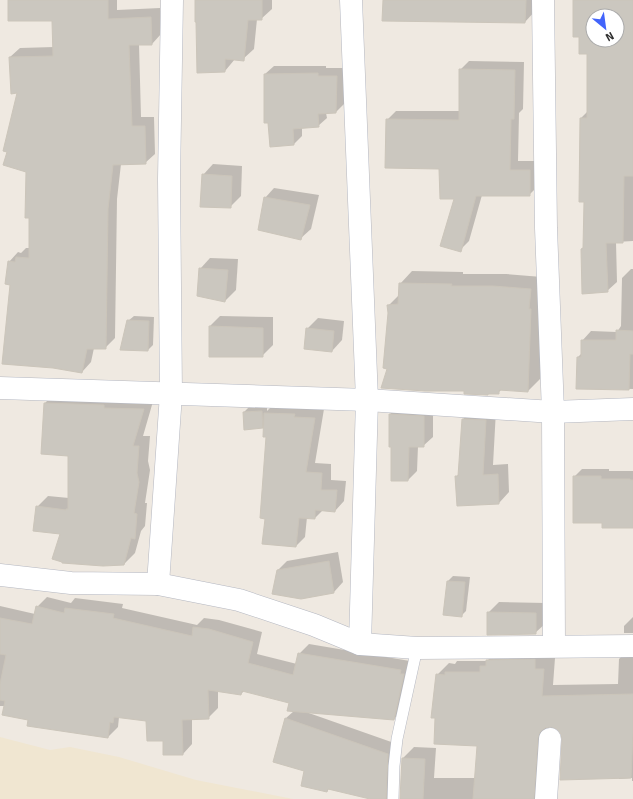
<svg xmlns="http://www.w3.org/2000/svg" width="633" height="799" font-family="Signika,sans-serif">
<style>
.education{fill:#f0e6d1}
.shadow{fill:#0003;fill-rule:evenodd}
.building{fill:#cbc7bf;stroke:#cbc5ba;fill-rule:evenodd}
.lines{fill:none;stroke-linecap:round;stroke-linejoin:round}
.service-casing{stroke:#b4b7c1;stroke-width:12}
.minor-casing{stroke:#b4b7c1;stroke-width:23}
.service{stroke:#fff;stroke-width:11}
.minor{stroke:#fff;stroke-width:22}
</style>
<rect width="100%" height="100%" fill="#efe9e1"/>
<path class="education" d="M0,737l50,13 20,-3 49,10 77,23 97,19h-293z"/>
<g class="shadow">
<path d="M9,0h108v10l43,-2 1,26 -9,10h-13l2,73h13l1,37 -10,9 -24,1 -4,35 -2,139 -10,10h-11l-3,14 -9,10 -71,-88 -2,-22 9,-10 3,1 5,-5h4v-31l-3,-46 -19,-20 10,-59 -8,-35 10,-9 34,-1 -1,-27z"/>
<path d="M196,0h76v9l-11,10h-4l-3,30 -11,10h-8l-10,12z"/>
<path d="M384,0h152v10l-11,12z"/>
<path d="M574,0h59v241l-17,1 1,40 -10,9 -25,-42 2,-2 1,-46 -4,-83 7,-7v-58l-8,-17zM593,16h24v24h-24z"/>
<path d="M469,61l55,1 -1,47 -4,4 -1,48h20v25l-9,9h-47l-13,46 -9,9 -5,-52 -15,-30 -53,-48 9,-9h64v-41z"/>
<path d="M274,66h52v2h19l-1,36 -8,8 -10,1 1,5 -9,8 -16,1v9l-8,8 -24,1 -5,-71z"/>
<path d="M213,164l29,2 -1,30 -11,11 -27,-32z"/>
<path d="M274,188l45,7 -8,34 -10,9 -36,-40z"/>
<path d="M210,258l28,1 -2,31 -11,11 -27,-6 2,-26z"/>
<path d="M631,269h2v120l-56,-1 1,-31 4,-4v-12l9,-10 26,1 4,-6 1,-48z"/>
<path d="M412,271l51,1v2h43l36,3 -2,102 -12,12 -26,-2 -4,4 -33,-3 -77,-22v-62l12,-12v-10z"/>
<path d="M134,316l20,1 -1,28 -5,5 -20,-29z"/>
<path d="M220,316l53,1v28l-11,11 -52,-30z"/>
<path d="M318,318l26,3 -2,19 -10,11 -25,-22z"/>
<path d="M56,392l98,6 -11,38h7l-2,25 2,9 -5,33h2l-2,23 -4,5 -6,22 -11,11 -63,-30 -24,-27 11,-11 21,2v-43l-24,-52z"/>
<path d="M275,403l49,6 -9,54 16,1v16l15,1 -2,20 -9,10 -12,-1 -8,8 -8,-1 -2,20 -9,9 -30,-28 1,-82 -2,-11 -3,2 -18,-15 5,-5 18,-1v5z"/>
<path d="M400,405l33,2v30l-10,9h-5l-1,25 -9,9 -16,-34 -2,-32z"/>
<path d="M473,409l23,1 -3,55 15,-1 1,28 -10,11 -43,-26 3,-3 4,-55z"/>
<path d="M582,469h27v2h24v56l-30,-5 -29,-45z"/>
<path d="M338,552l5,30 -9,10 -56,-22 9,-9z"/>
<path d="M453,576l17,1 -4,34 -5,5 -13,-35z"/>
<path d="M47,597l24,6 4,-5 48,6 -1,4 75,17 7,-7 15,2 43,12 -5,22 40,10 2,-10 10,-10 101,17 -7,48 -9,10 -88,-7 91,32 -1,47 -8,8h-8l-51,-10 -2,1 -22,-20 -30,-8 11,-44 8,-7 -4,-9 -46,-11 -3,3 -23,-3v17l-10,10h-16v26l-9,10 -19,-14 -17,-20 -28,-3 -1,10 -10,10 -78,-17 -25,-14h-5v-100l35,8 2,-7z"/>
<path d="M499,602l47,1v20l-11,10 -47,-20z"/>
<path d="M633,617v16h-9v-7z"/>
<path d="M630,648h3v133h-1v-3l-13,1v-2l-56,-38 -1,-6 -5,-5 -8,-2 -4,63 -2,10h-142l2,-41 11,-11 22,1 -2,30h42l2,-33 -41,-70 12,-12 6,1 2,-3h30l12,-12 56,9 -2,27 65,-1 1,-25z"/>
</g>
<g class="building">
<path d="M8,0h100v19l43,-2 1,28h-23l3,81h13l1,38 -33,1 -5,44 -2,140h-19l-5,24 -29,-5 -51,-4 8,-79 -5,-1 3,-23 7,1 1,-5 13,1v-40h-4l1,-46 -23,-7 4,-13 -4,-1 14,-58 -6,1 -2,-37 44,-1 -1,-35h-44z"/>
<path d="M195,0h67v20h-14l-4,41 -19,-2v13l-28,1 -1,-51h-1z"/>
<path d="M383,0h143l-1,23 -143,-2z"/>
<path d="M573,0h60v176h-9l-1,67h-17l2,49 -26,2 -1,-45 2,-1 1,-46h-5l1,-84h7v-64h-8v-17h-6zM593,16h24v24h-24z"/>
<path d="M459,69l56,1 -1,49h-3l-1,51h20v26h-54l-15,56 -21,-6 14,-47h-14l-1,-30 -54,-1 1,-49 73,1z"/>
<path d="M318,73v3h19l-1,37 -18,1 1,13 -26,2 1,16 -24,2 -2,-24h-4v-49z"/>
<path d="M202,174l30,2 -1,32 -31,-1z"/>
<path d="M264,197l46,8 -9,35 -43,-10z"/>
<path d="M199,268l29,2 -3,32 -28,-6z"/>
<path d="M399,283l53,1 -1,2h42l38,3 -2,20h2l-3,83 -29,-2v4h-11v1l-24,-1v-3h-39l-44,-3 6,-19 -4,-1 5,-55 -1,-8 11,-1z"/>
<path d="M127,320l22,1 -1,30 -28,-1z"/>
<path d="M209,326l54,2v29h-54z"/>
<path d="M306,328l28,3 -2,21 -28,-3z"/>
<path d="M616,330l17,1v23h-3l-1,36 -53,-1 1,-32h4v-17h35z"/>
<path d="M44,403l60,2v3l40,1 -11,37h6l-2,27 2,9 -5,31 3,1 -2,25 -4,-1 -7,27 -21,1 -41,-3v-1l-10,-3 8,-25 -27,-3 3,-25 30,4v-1h2v-53l-27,-2z"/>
<path d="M262,411l1,17 -19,2 -1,-18z"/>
<path d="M264,413l31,1 -1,3 21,1 -9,54 16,1 -1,17h16l-2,22 -20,-2v9l-16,-1 -3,29 -34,-3 3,-25 -5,-1 6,-81h-3z"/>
<path d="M389,414l35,2v31h-15l-1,34h-17v-34h-2z"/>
<path d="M462,419l24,1 -3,55 15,-1 1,30 -42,2 -2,-30h3z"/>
<path d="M573,476h28v3h29v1h3v48h-31v-5h-29z"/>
<path d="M329,561l5,32 -33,6 -29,-5 5,-24z"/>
<path d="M447,581l18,1 -3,35 -19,-2z"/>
<path d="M36,606l28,7 1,-5 49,6 -1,4 79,18 1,-9 16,2 44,13 -5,21 45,12 5,-22 103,17 -1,4h4l-10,46 -107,-9 2,-8 -47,-12 -1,4 -33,-5 1,29 -27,1 1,35h-20v-14h-16l-1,-20 -32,-4 -1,6 -3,-1 -2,16 -81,-12 1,-6 -26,-5 3,-14 -5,-1v-16l6,-29 -6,-1v-36l32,6z"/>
<path d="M487,612l49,1v21l-49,1z"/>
<path d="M535,659v10h9l-2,27 91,-2v39l-2,45 -71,2 2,-41 -1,-5 -4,-5 -7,-2 -5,1 -5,4 -2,6 -4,61h-61l4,-53 -43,-2 1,-26h-4l5,-44 9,1v-3h35v-6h6v-6z"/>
<path d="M285,718l103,36 -2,45h-16l-42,-10 -1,3 -26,-6 3,-15 -31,-9z"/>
<path d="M402,758l23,1 -2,40h-23z"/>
</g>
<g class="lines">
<defs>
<path id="service" d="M393,799l1,-33 3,-27 20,-91"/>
<g id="minor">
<path d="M351,0l16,400 -7,244"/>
<path d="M543,0l3,228 7,184 1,234"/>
<path d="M0,388l367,12 186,12 80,-3"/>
<path d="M0,575l71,8 87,1 81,16 75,25 46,19 57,4 216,-2"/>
<path d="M158,584l13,-190 -2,-215 3,-179"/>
<path d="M546,799l4,-60"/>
</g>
</defs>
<use href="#service" class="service-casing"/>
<use href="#minor" class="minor-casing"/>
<use href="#service" class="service"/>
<use href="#minor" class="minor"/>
</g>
<g transform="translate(605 28) rotate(151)"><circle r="19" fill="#ffffff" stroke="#ababab"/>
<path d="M0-3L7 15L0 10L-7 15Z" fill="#4264fb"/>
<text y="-6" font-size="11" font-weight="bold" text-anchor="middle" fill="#2e2e2e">N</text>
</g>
</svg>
